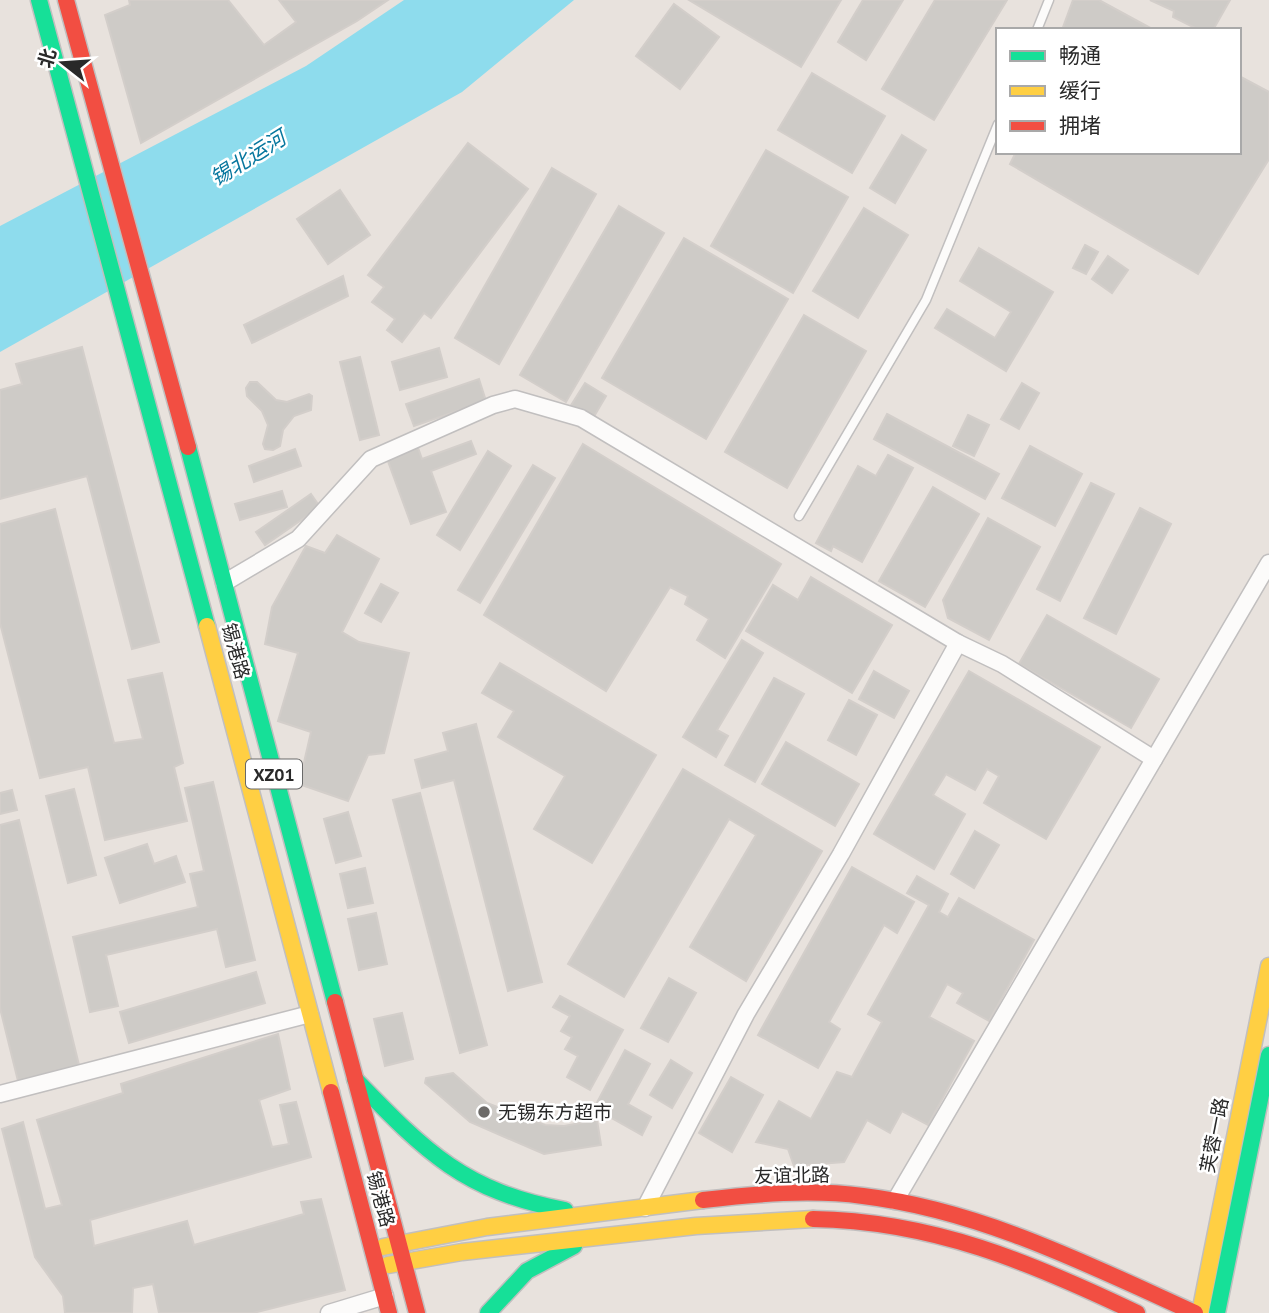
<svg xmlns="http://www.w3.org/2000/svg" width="1269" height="1313" font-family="'PT Sans','Noto Sans SC',sans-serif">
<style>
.water{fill:#8edced}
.building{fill:#cecbc7;stroke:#d3ceca;stroke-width:2}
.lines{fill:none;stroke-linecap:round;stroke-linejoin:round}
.lane-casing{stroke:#c1bfbf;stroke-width:11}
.street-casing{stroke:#c1bfbf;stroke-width:19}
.fast-casing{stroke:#c1bfbf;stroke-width:19}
.slow-casing{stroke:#c1bfbf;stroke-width:19}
.jam-casing{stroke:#c1bfbf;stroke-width:19}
.lane{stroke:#fcfbfa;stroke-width:8}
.street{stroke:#fcfbfa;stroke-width:16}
.fast{stroke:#16e098;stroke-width:16}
.slow{stroke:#ffcf43;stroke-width:16}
.jam{stroke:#f24e42;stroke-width:16}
.poi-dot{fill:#6c6a68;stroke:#fff;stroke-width:2.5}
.labels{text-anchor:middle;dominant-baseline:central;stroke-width:5;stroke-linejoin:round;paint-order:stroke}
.shield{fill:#fff;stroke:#696969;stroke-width:2}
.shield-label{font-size:18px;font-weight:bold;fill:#292929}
.street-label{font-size:19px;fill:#292929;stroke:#fff}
.poi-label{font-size:19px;fill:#292929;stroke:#fff;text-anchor:start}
.water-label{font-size:21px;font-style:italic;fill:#07779e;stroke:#fff}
</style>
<rect width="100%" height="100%" fill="#e8e2dd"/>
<path class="water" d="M404,0h170l-112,92 -462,260v-126l306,-160z"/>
<g class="building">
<path d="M129,0h99l36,45 32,-23 -17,-22h109l-31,21 -216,122 -36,-128 25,-10z"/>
<path d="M689,0h152l-40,67z"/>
<path d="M863,0h40l-37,60 -28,-18z"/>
<path d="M935,0h72l-73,120 -52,-31z"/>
<path d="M1073,0h26l55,30h-92z"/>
<path d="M1150,0h80l-17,30h-14l-26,-13 1,-6z"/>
<path d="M674,4l45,33 -39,52 -44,-33z"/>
<path d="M812,73l73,43 -33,57 -74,-43z"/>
<path d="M1239,76l30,16v67l-71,115 -188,-110 6,-12h223z"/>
<path d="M902,135l24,15 -31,53 -25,-15z"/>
<path d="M468,143l60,46 -97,129 -7,-5 -22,29 -15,-12 8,-11 -23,-17 12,-15 -16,-12z"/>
<path d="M766,150l82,47 -55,96 -82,-47z"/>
<path d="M552,168l44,26 -97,170 -44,-26z"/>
<path d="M340,190l30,45 -42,29 -31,-45z"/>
<path d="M619,206l45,27 -98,169 -46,-27z"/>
<path d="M864,208l44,27 -50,83 -45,-27z"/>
<path d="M684,238l104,61 -82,140 -104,-61z"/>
<path d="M1085,245l13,7 -12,22 -13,-6z"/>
<path d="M979,248l74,44 -47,79 -71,-43 12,-19 48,29 16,-26 -51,-31z"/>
<path d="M1108,256l20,14 -16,23 -20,-14z"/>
<path d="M343,276l5,20 -96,47 -8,-18z"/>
<path d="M804,315l62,36 -79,137 -62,-36z"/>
<path d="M82,347l77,295 -27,7 -45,-173 -87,23v-109l22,-6 -6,-20z"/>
<path d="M439,348l8,29 -47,13 -8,-28z"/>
<path d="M360,357l19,78 -19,5 -20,-78z"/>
<path d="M479,379l7,22 -72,25 -8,-22z"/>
<path d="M250,382h7l19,18 11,2 22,-8 3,2 -1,14 -17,6 -11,14 -3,16 -7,4 -8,-1 -2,-5 5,-19 -6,-14 -15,-15 -1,-8z"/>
<path d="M585,383l21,13 -14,24 -22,-13z"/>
<path d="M1022,383l17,10 -20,36 -18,-10z"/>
<path d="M887,414l112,60 -14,25 -111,-60z"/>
<path d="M968,415l21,10 -15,31 -21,-10z"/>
<path d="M471,441l5,13 -45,17 15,41 -35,12 -26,-71 31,-11 6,17z"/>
<path d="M583,444l198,120 -56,94 -28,-18 12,-21 -24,-15 3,-8 -18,-9 -64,104 -122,-76z"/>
<path d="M1030,446l52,28 -27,52 -53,-28z"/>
<path d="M295,449l6,17 -47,16 -5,-16z"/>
<path d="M488,451l23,15 -51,84 -23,-15z"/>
<path d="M888,455l25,13 -51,94 -29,-16 -2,5 -15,-8 42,-77 18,10z"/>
<path d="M533,465l22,13 -75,125 -22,-13z"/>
<path d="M1091,483l23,11 -54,107 -23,-12z"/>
<path d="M933,487l46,27 -54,93 -46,-26z"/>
<path d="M282,491l5,16 -47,13 -5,-16z"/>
<path d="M311,494l9,13 -55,38 -9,-13z"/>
<path d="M1140,508l31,16 -55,110 -32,-16z"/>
<path d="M55,509l59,234 29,-4 -15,-59 34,-7 21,90 -9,4 13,54 -82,19 -17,-73 -48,11 -40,-155v-99z"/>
<path d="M988,518l52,29 -51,93 -41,-22 -5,-18z"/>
<path d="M337,535l42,24 -37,73 17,10 50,11 -25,100 -16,2 -20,46 -49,-17 12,-52 -33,-11 20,-68 -33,-9 7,-37 34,-61 19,7z"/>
<path d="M811,577l81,48 -40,68 -106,-62 27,-46 25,15z"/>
<path d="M381,584l17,9 -17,29 -16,-9z"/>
<path d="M1047,615l112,64 -28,49 -112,-64z"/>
<path d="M742,640l21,13 -46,77 11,6 -12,21 -33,-20z"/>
<path d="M500,663l156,92 -64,108 -58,-34 31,-53 -67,-39 16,-26 -32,-18z"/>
<path d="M874,671l35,20 -15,27 -35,-19z"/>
<path d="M969,671l131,76 -54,92 -62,-36 15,-27 -12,-7 -12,21 -29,-16 -13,21 32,19 -31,55 -60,-35z"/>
<path d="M774,678l30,16 -49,88 -30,-17z"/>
<path d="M849,700l28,15 -21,40 -28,-15z"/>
<path d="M476,724l66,258 -34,9 -54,-211 -32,8 -7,-28 33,-9 -5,-18z"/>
<path d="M786,742l73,42 -24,42 -73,-42z"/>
<path d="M683,769l139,82 -76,130 -56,-34 66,-112 -27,-16 -105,178 -56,-33z"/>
<path d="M213,782l42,178 -29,7 -9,-38 -111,26 12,51 -28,6 -17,-75 125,-30 -8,-33 14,-3 -19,-83z"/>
<path d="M74,789l22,86 -28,8 -22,-87z"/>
<path d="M12,790l5,20 -17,4v-21z"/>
<path d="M420,793l67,252 -27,8 -67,-253z"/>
<path d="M348,812l13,44 -25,7 -12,-44z"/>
<path d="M19,820l60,245 -61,16 -18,-73v-183z"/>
<path d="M975,831l24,14 -25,43 -23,-14z"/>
<path d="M147,844l7,20 22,-8 9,26 -65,21 -15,-45z"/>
<path d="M852,867l62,35 -17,31 -13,-8 -55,97 11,7 -22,39 -60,-33z"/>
<path d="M365,868l8,35 -25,5 -8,-34z"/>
<path d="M917,876l31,18 -9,18 9,5 11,-19 75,42 -45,81 -32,-18 6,-10 -16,-9 -18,33 45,24 -46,84 -26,-14 -12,22 -23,-13 -23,42 -50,4 -6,-17 -32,-7 23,-41 32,18 26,-47 15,5 30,-55 -14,-8 61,-109 -22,-12z"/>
<path d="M376,913l11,51 -28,6 -11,-51z"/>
<path d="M256,972l9,31 -136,40 -9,-31z"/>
<path d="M669,978l27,15 -28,49 -27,-14z"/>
<path d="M560,996l63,34 -33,60 -23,-13 11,-21 -13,-7 7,-12 -11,-6 9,-15 -17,-9z"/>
<path d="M402,1013l11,46 -28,7 -11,-47z"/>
<path d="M278,1034l12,55 -31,11 13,47 17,-3 -9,-39 16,-3 15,55 -221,63 4,26 93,-25 7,24 110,-31 -3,-12 20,-3 24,91 -92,23h-94l-6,-29 -20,4 -1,25h-67l-2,-17 -28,-39 -33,-128 21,-7 22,87 17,-4 -25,-85 86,-27 -2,-9z"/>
<path d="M625,1050l25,14 -22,40 23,13 -9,18 -48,-27z"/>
<path d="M671,1060l21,13 -20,35 -22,-13z"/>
<path d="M453,1073l34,30 58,22 19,1 33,-6 4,25 -57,9 -74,-32 -45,-39 1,-5z"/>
<path d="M731,1077l32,18 -31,57 -33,-19z"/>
</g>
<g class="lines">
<defs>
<g id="lane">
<path d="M1037,30l12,-30"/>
<path d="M799,516l127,-216 72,-176"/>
</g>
<g id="street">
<path d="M224,583l74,-44 73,-80 122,-54 22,-6 66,19 377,225 44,21 152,95"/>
<path d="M0,1094l310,-80"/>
<path d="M895,1201l374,-638"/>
<path d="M645,1208l101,-194 95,-160 117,-211"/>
<path d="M329,1313l56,-17"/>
</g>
<g id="fast">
<path d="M39,0l168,626"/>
<path d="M188,447l147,555"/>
<path d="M355,1079c70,72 108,112 210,131"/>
<path d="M488,1313l39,-42 47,-25"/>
<path d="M1217,1313l52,-258"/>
</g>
<g id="slow">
<path d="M207,626l124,466"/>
<path d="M383,1247l104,-20 216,-27"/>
<path d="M388,1265l74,-13 234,-26 117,-7"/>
<path d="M1200,1313l69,-347"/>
</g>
<g id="jam">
<path d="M66,0l122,447"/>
<path d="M335,1002l82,311"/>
<path d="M331,1092l58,221"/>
<path d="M703,1200c53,-6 107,-11 160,-4 117,14 226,69 332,117"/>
<path d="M813,1219c120,2 217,43 324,94"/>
</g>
</defs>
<use href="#lane" class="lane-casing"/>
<use href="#street" class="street-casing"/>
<use href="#fast" class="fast-casing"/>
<use href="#slow" class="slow-casing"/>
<use href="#jam" class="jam-casing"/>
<use href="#lane" class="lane"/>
<use href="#street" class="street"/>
<use href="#fast" class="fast"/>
<use href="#slow" class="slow"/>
<use href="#jam" class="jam"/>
</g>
<circle class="poi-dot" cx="484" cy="1112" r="7"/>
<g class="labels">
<rect class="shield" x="246" y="759.5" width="56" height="29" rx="5"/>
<g class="shield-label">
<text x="274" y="774">XZ01</text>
</g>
<g class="street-label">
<text transform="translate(236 651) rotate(75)">锡港路</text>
<text transform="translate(1214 1135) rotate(-79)">芙蓉一路</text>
<text transform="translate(792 1175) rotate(-1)">友谊北路</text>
<text transform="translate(381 1199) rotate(75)">锡港路</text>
</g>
<g class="poi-label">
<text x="498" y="1112">无锡东方超市</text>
</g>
<g class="water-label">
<text transform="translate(248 158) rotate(-32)">锡北运河</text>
</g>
</g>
<rect x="996" y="28" width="245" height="126" fill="#ffffff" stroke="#a9a9a9" stroke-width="2"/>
<rect x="1010" y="51" width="35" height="10" fill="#16e098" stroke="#a9a9a9" stroke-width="2"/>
<text x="1059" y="63" font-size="21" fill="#292929">畅通</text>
<rect x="1010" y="86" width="35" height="10" fill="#ffcf43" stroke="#a9a9a9" stroke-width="2"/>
<text x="1059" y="98" font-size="21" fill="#292929">缓行</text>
<rect x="1010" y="121" width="35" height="10" fill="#f24e42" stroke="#a9a9a9" stroke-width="2"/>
<text x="1059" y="133" font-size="21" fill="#292929">拥堵</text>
<g transform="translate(63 63) rotate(287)" stroke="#ffffff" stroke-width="5" paint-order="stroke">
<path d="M0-5L12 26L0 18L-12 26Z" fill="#292929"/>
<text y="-10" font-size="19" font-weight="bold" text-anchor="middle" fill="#292929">北</text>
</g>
</svg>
